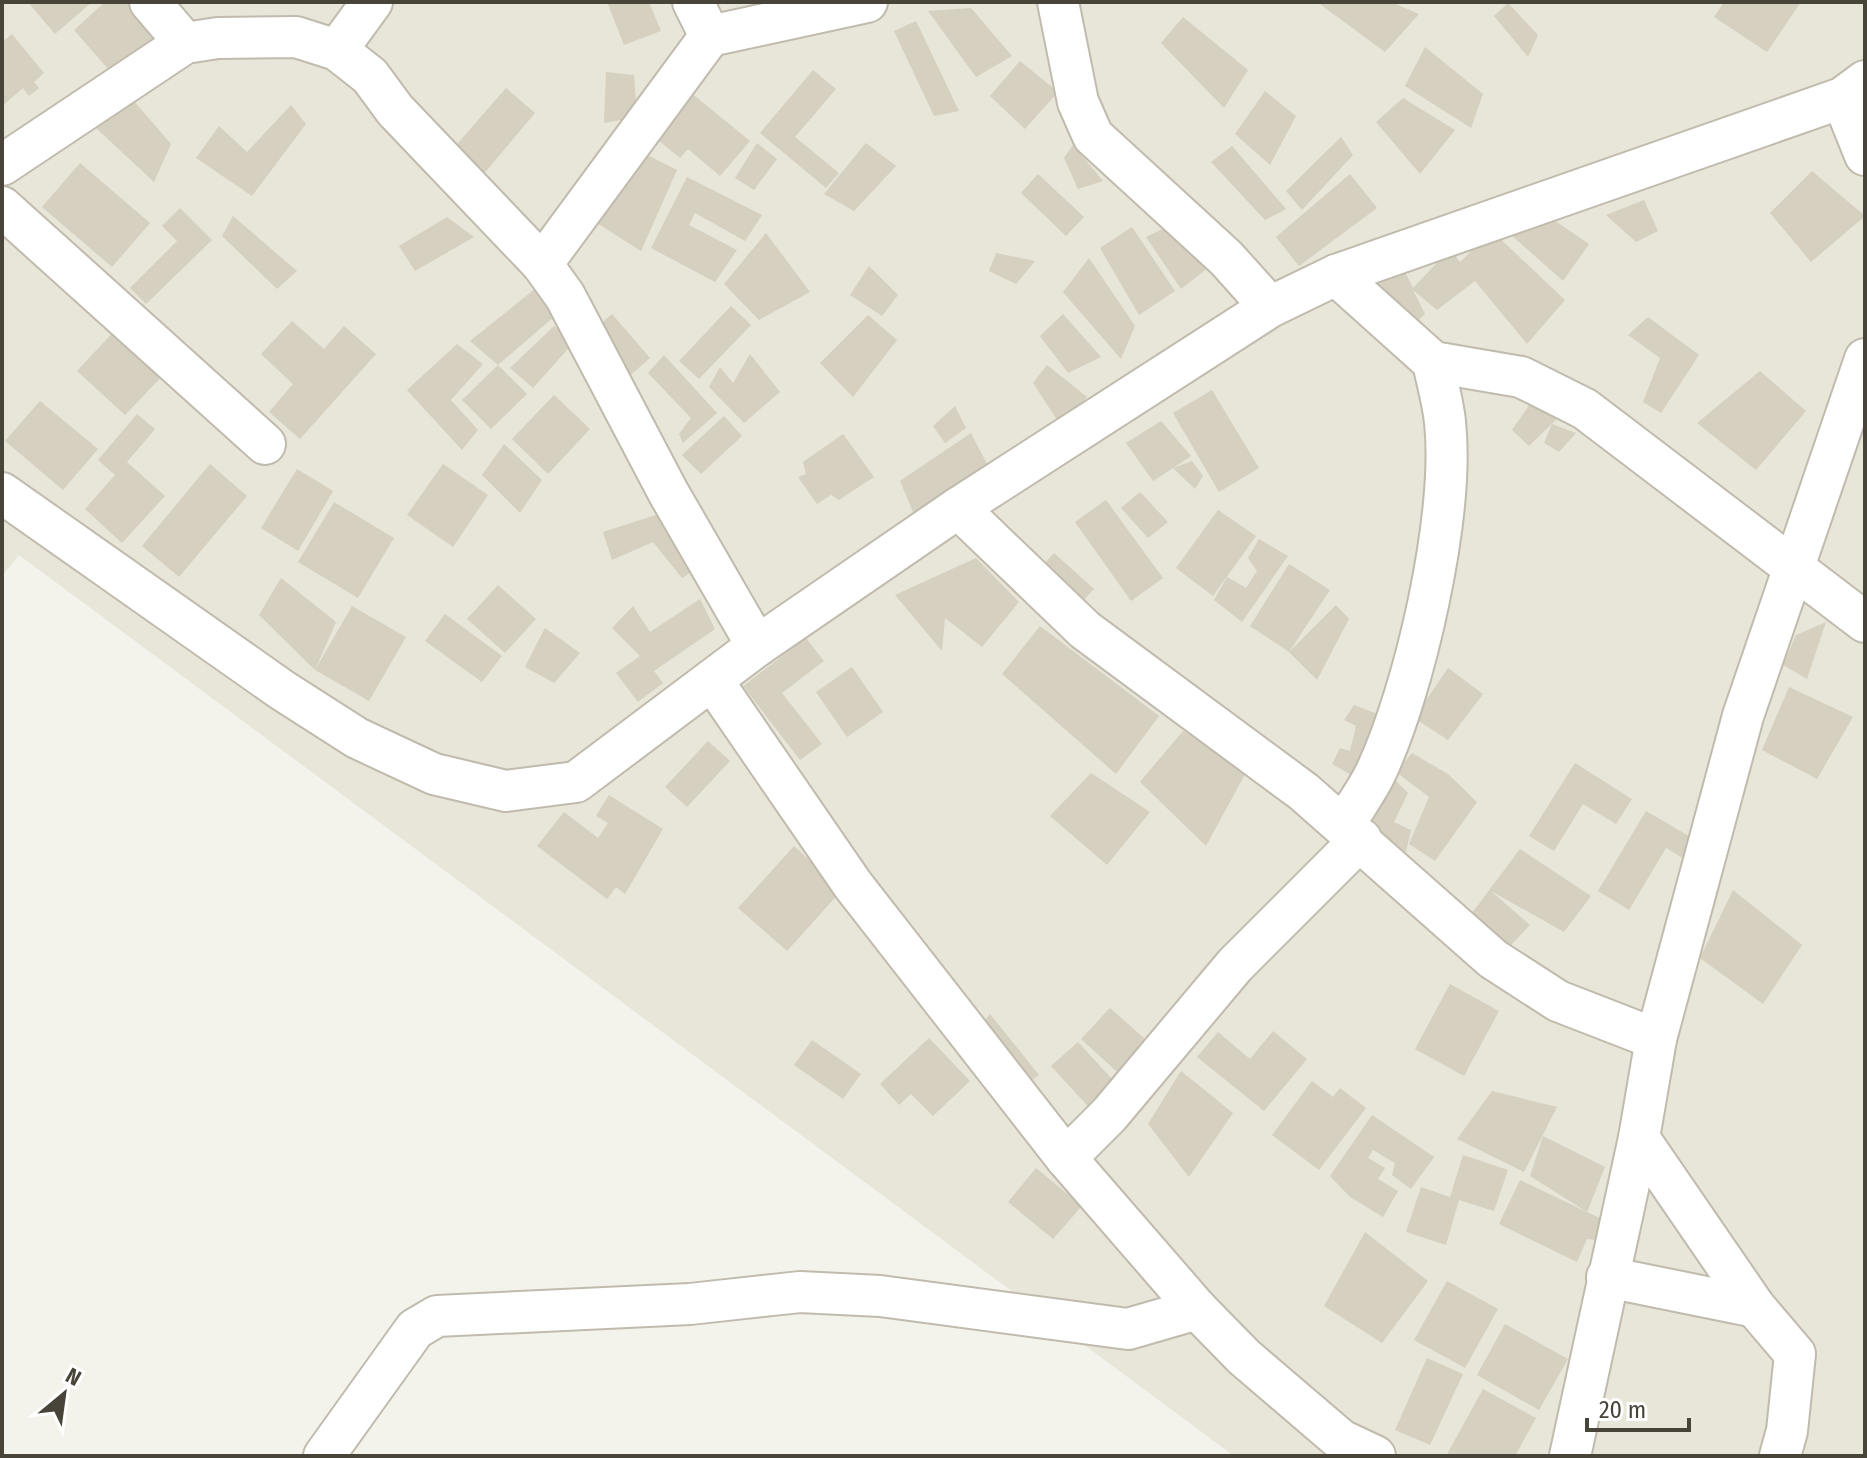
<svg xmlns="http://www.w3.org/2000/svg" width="1867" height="1458" font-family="'Fira Sans Condensed',sans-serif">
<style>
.residential{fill:#e8e5d9}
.building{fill:#d5d0c0}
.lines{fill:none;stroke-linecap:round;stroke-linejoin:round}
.minor-casing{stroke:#c0bbad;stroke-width:44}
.minor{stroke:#fff;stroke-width:40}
</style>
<rect width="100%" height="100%" fill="#f4f3eb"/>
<path class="residential" d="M2,2h1863v1454h-631l-1215,-901 -17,21z"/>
<g class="building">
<path d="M28,2h64l-37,32z"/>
<path d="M105,2h27l30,35 -46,41 -42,-48z"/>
<path d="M607,2h42l12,29 -37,14z"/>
<path d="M1317,2h74l28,12 -34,38z"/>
<path d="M1724,2h77l-34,50 -53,-35z"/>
<path d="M1508,3l30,32 -10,22 -34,-41z"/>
<path d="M971,8l41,48 -36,21 -48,-66z"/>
<path d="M1183,17l65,53 -24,38 -63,-65z"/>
<path d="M916,21l43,90 -25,5 -40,-85z"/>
<path d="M12,34l32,39 -10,9 5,6 -10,8 -6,-8 -21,18v-64z"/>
<path d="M1425,47l58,47 -12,34 -66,-42z"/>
<path d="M1020,61l38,31 -33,37 -35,-33z"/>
<path d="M813,70l23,19 -41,48 44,36 -13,15 -66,-55z"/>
<path d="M606,72l28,3 3,42 -33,6z"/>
<path d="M506,88l29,25 -53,63 -30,-26z"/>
<path d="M1265,91l31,25 -26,49 -35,-31z"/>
<path d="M690,92l60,49 -30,35 -32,-27 -8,9 -27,-22z"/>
<path d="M1403,98l52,32 -35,44 -44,-52z"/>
<path d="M133,100l38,44 -17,38 -59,-55z"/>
<path d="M291,105l15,19 -54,72 -56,-38 23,-32 28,26z"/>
<path d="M1341,137l12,18 -51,55 -16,-19z"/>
<path d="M757,143l20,16 -23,31 -19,-12z"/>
<path d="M866,143l30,23 -42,45 -30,-17z"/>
<path d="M1073,145l30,36 -25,8 -14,-31z"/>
<path d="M1232,146l54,63 -21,11 -54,-58z"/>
<path d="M643,153l34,17 -36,81 -49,-31z"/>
<path d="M80,163l70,60 -38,44 -70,-60z"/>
<path d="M1812,171l53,45 -54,46 -41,-49z"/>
<path d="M1038,174l46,43 -18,19 -45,-43z"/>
<path d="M1350,174l27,34 -78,58 -23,-29z"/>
<path d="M687,177l75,38 -17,26 -50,-28 -6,12 48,25 -22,32 -64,-34z"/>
<path d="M1644,200l14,31 -22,11 -30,-27z"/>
<path d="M180,208l32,32 -66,64 -16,-16 47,-47 -15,-15z"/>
<path d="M1545,214l44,30 -26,37 -53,-47z"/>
<path d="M233,216l64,55 -20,18 -55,-53z"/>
<path d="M447,217l27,20 -59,34 -16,-25z"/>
<path d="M1173,224l36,43 -28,22 -35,-52z"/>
<path d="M1132,227l43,64 -36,24 -39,-67z"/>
<path d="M1492,231l73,69 -38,44 -52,-63 -38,29 -24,-20 12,24 -13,12 -24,-13 -13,-33 29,-10 9,18 37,-39 10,13z"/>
<path d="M766,233l44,59 -51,28 -35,-36z"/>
<path d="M996,253l39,8 -19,23 -27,-13z"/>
<path d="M1089,258l46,68 -14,33 -58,-67z"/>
<path d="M869,266l29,29 -16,21 -32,-21z"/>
<path d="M536,288l20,27 -58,50 -28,-24z"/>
<path d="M731,306l20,19 -52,54 -20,-18z"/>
<path d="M612,314l38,44 -24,21 -29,-52z"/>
<path d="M1063,314l38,43 -33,16 -28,-37z"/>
<path d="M868,315l29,25 -44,57 -33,-34z"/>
<path d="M1648,317l51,38 -38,58 -18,-11 17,-44 -32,-23z"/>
<path d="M292,321l32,28 20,-23 32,28 -76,85 -31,-27 24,-28 -32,-30z"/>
<path d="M120,325l48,45 -43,45 -48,-44z"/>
<path d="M554,326l21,15 -42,47 -23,-20z"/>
<path d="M457,344l26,20 -32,36 27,30 -16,20 -55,-60z"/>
<path d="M750,354l30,38 -36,31 -35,-36 11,-20 13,16z"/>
<path d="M664,355l53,58 -34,30 -4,-9 12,-16 -43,-45z"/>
<path d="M498,365l29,29 -36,35 -29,-29z"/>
<path d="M1047,365l40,32 -26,29 -28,-43z"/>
<path d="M1760,371l46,40 -50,59 -59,-47z"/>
<path d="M1212,390l47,78 -40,24 -46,-79z"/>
<path d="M554,395l36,34 -42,45 -36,-35z"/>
<path d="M40,401l58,48 -35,41 -58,-49z"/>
<path d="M1530,404l29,13 -30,29 -17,-16z"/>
<path d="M955,406l11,22 -21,15 -12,-17z"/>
<path d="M137,414l18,15 -28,33 38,34 -43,47 -37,-34 30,-34 -17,-15z"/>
<path d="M724,416l18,20 -41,38 -19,-19z"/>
<path d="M1161,421l30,35 -18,12 19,-7 11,15 -8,13 -22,-21 -20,13 -27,-38z"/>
<path d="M1552,424l24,9 -17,19 -15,-9z"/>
<path d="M971,433l17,33 -72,53 -16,-38z"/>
<path d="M843,434l31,43 -35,23 -8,-5 -14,9 -19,-27 8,-3 -3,-12z"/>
<path d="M504,444l38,36 -22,33 -38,-38z"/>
<path d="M210,464l37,32 -68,81 -37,-31z"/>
<path d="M443,464l45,31 -35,52 -46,-32z"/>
<path d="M297,469l36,22 -35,60 -37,-23z"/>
<path d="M1140,492l28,30 -20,16 -27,-30z"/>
<path d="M1106,500l57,78 -32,23 -56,-79z"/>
<path d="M334,502l60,36 -36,60 -60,-36z"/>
<path d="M1218,510l38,26 -43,60 -37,-28z"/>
<path d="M659,514l42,52 -19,12 -29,-36 -41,18 -9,-28z"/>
<path d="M1259,539l29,17 -46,66 -28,-22 13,-23 19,11 11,-17 -9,-13z"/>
<path d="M1054,553l40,36 -17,18 -40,-35z"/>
<path d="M976,558l43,44 -37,45 -37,-29 -3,33 -47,-56z"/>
<path d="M1289,564l41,26 -41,62 47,-47 13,14 -32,61 -28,-28 -39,-26z"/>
<path d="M281,578l55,44 -21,48 37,-64 54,31 -37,64 -54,-31 -56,-55z"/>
<path d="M498,585l38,34 -31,34 -38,-34z"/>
<path d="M700,599l15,30 -61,42 9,12 -25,19 -22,-29 24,-17 -28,-28 21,-22 17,26z"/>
<path d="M445,614l57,42 -20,26 -57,-41z"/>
<path d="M1826,622l-19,57 -24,-14 13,-30z"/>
<path d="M1040,626l119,90 -43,58 -114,-100z"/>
<path d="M545,628l35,25 -26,30 -29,-16z"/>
<path d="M806,638l18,23 -42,32 40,51 -22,16 -57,-74z"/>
<path d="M852,667l31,45 -36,25 -31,-45z"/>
<path d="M1448,668l35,26 -35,46 -34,-22z"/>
<path d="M1789,687l64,30 -36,62 -55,-29z"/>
<path d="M1354,705l34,13 -28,62 -28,-16 8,-16 10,3 6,-25 -12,-6z"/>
<path d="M1183,731l66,36 -43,79 -66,-64z"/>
<path d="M708,741l22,20 -43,46 -22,-20z"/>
<path d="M1412,753l36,21 29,28 -42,59 -26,-17 20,-47 -33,-25z"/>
<path d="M1575,763l57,36 -16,25 -33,-20 -29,47 -25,-15z"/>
<path d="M1091,773l59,39 -43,53 -57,-49z"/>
<path d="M1388,773l20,20 -14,29 17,8 -5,22 -45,-35z"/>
<path d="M609,795l54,34 -38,65 -9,-7 -9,12 -70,-53 27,-34 34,26 10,-15 -12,-7z"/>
<path d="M1646,811l48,28 -11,19 -17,-10 -37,62 -31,-19z"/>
<path d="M794,846l48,44 -55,61 -49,-43z"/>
<path d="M1520,849l71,47 -27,36 -73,-41 39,34 -19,20 -42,-28z"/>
<path d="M1733,890l69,55 -39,59 -63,-46z"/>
<path d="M1450,984l49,27 -35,65 -49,-27z"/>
<path d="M1110,1008l45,40 -29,32 -45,-41z"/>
<path d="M990,1014l49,61 -18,13 -41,-61z"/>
<path d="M1273,1031l34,28 -43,52 -67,-54 21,-25 32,27z"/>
<path d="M929,1038l41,43 -37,35 -22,-22 -12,11 -19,-21z"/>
<path d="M812,1040l49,34 -18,25 -49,-34z"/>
<path d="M1078,1042l44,48 -26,25 -45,-49z"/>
<path d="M1181,1071l52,42 -44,64 -41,-53z"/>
<path d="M1312,1081l21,16 7,-9 26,20 -47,62 -47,-35z"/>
<path d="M1492,1091l65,16 -33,65 -67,-33z"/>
<path d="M1372,1115l62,42 -23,32 -19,-14 3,-12 -22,-13 -5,8 17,10 -7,11 20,12 -15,26 -33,-20 -20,-21z"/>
<path d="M1543,1136l62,31 -18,45 -57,-36z"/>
<path d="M1463,1155l45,15 -14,41 -35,-11 -13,45 -40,-13 15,-45 29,10z"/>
<path d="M1036,1168l46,38 -29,33 -45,-37z"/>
<path d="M1520,1180l86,41 -9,19 -10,-1 -10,23 -78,-38z"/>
<path d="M1365,1232l63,49 -46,62 -58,-37z"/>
<path d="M1447,1281l51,28 -33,59 -51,-28z"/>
<path d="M1505,1324l63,35 -29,51 -62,-35z"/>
<path d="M1427,1358l36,16 -33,71 -35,-15z"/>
<path d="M1483,1389l53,29 -21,38h-69z"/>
</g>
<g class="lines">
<defs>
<g id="minor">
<path d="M150,2l35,41"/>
<path d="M693,2l17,34"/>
<path d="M1058,2l20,100 15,34 133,122 44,49"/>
<path d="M337,50l35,-48"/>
<path d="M1842,98l23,57"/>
<path d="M2,165l183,-122 33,-5 78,-1 41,13 33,26 25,34 147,154 23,32 103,196 89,154"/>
<path d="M2,207l263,237"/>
<path d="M542,264l168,-228 157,-34"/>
<path d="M1336,275l97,87 88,15 64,32 280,213"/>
<path d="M2,493l280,197 75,48 77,36 72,17 70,-9 181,-136 201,-138 312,-201 66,-32 506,-177 23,-17"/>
<path d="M958,508l127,122 219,162 189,167 65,42 98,38"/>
<path d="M712,680l141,205 213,273 131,151 47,48 97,83 34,16"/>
<path d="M1344,825c10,-17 23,-34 32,-53 39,-83 79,-258 69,-350 -2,-20 -8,-40 -12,-60"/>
<path d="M1639,1138l116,169 40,47 -8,77 -7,25"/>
<path d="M1066,1158l43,-43 126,-150 126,-126"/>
<path d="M1607,1277l148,30"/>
<path d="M324,1456l91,-127 22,-13 253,-12 110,-12 80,4 248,33 69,-20"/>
<path d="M1570,1456l69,-318 17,-99 87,-323 122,-357"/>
</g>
</defs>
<use href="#minor" class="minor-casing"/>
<use href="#minor" class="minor"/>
</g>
<rect width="1867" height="1458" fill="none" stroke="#484439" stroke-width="8"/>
<g transform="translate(64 1394) rotate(29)" stroke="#ffffff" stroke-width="6" paint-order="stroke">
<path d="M0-6L14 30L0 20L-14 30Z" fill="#484439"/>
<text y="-12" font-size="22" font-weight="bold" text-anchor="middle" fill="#484439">N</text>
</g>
<path d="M1587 1418v12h102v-12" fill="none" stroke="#484439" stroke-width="4"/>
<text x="1599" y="1418" font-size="24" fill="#484439" stroke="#ffffff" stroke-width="6" paint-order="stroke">20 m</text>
</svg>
